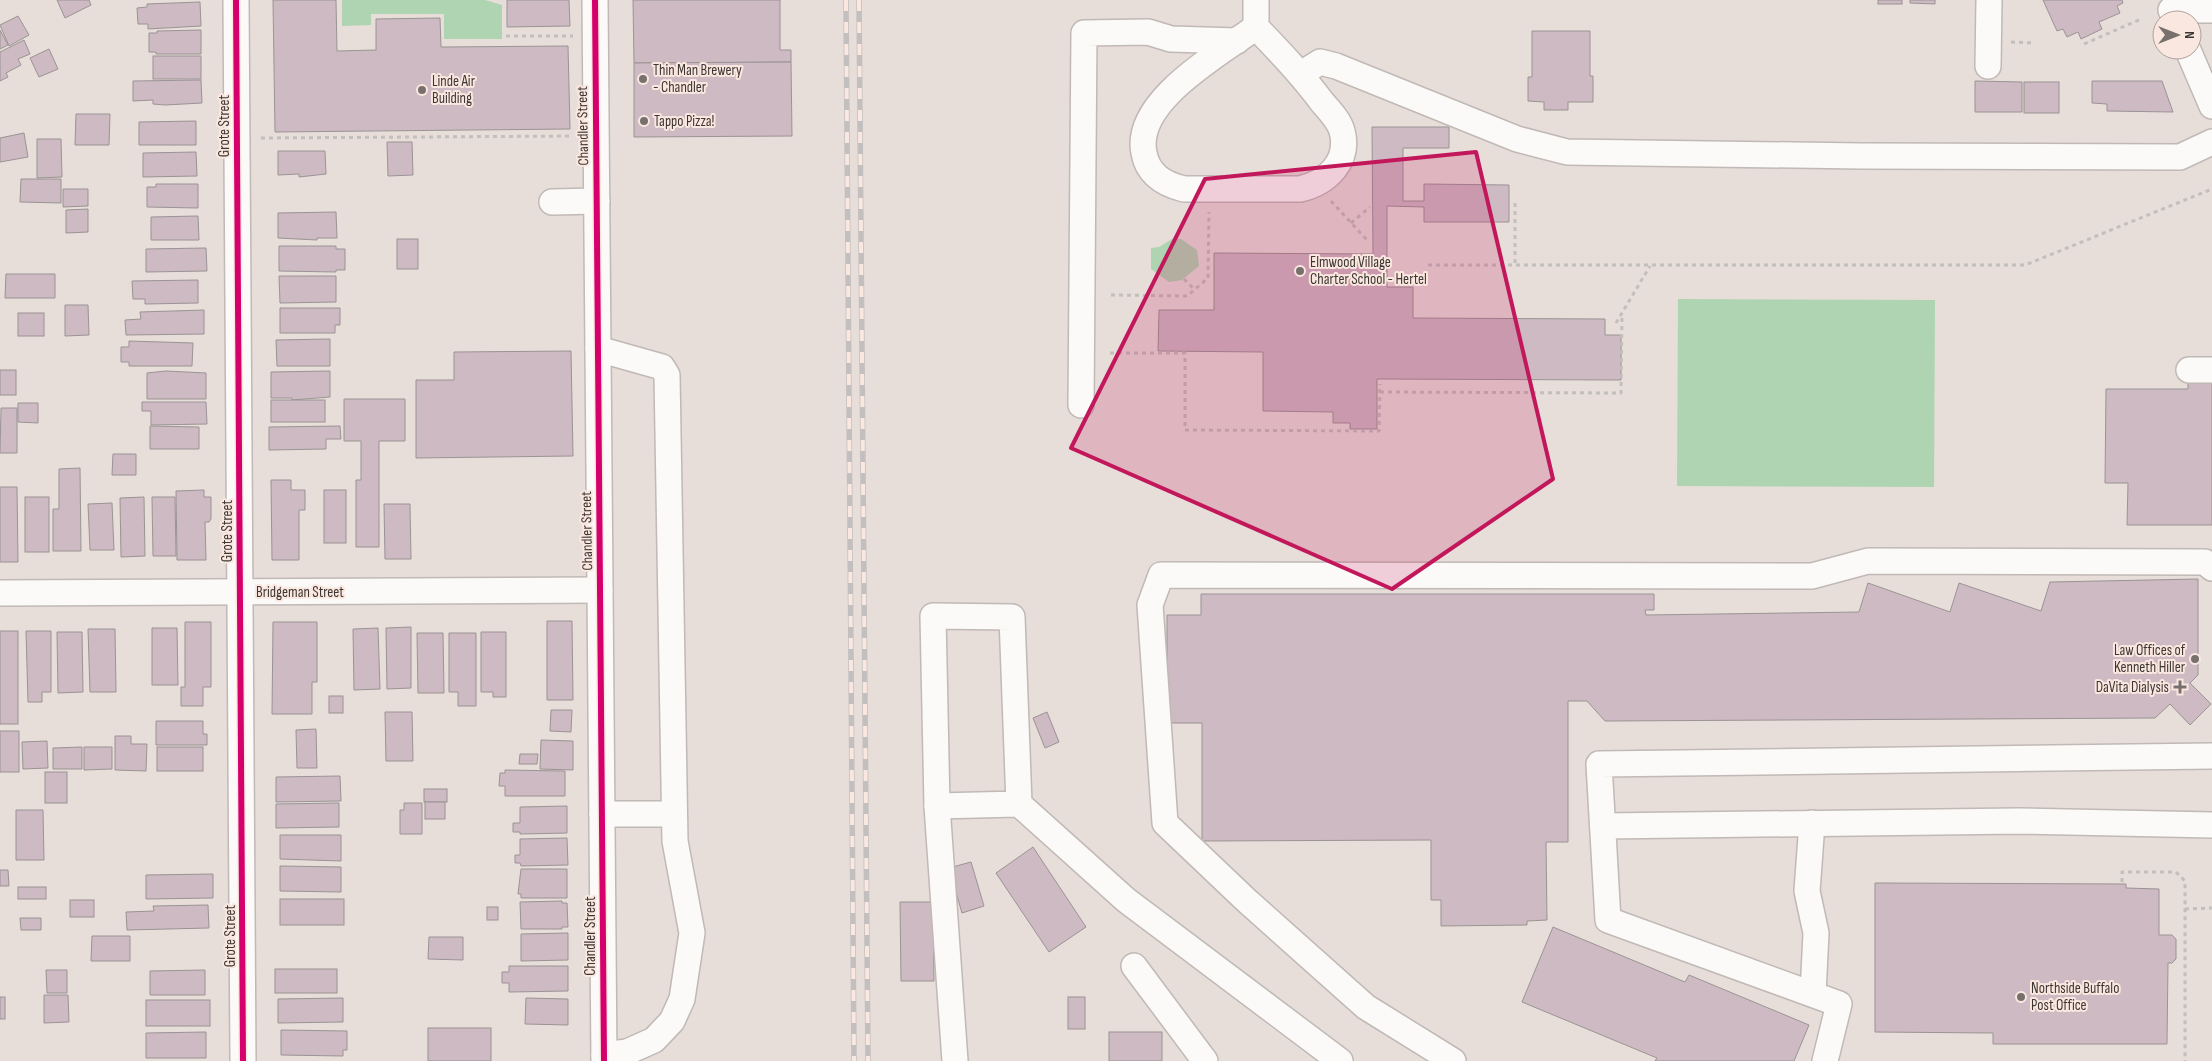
<svg xmlns="http://www.w3.org/2000/svg" width="2212" height="1061" font-family="'Sofia Sans Condensed',sans-serif">
<style>
.green{fill:#afd4b2}
.building{fill:#cdbac2;stroke:#9b9494}
.lines{fill:none;stroke-linecap:round;stroke-linejoin:round}
.minor-casing{stroke:#c0b9b5;stroke-width:28}
.path{stroke:#c2bfbd;stroke-width:3;stroke-dasharray:4 4;stroke-linecap:butt}
.minor{stroke:#fbfaf9;stroke-width:25}
.rail-casing{stroke:#c2bfbe;stroke-width:5.5}
.rail{stroke:#fae8e0;stroke-width:4;stroke-dasharray:11;stroke-linecap:butt}
.cycleway-casing{stroke:#fae8e0;stroke-width:9}
.cycleway{stroke:#d6006c;stroke-width:6}
.marked{fill:#c2185b;fill-opacity:0.2;stroke:#c2185b;stroke-width:4;stroke-linejoin:round}
.poi-dot{fill:#78706d;stroke:#fae8e0;stroke-width:2}
.labels{text-anchor:middle;dominant-baseline:central;stroke-width:4;stroke-linejoin:round;paint-order:stroke}
.poi-label{font-size:15px;fill:#3d3633;stroke:#fae8e0;text-anchor:start}
.street-label{font-size:15px;fill:#3d3633;stroke:#fae8e0}
</style>
<rect width="100%" height="100%" fill="#e7ddd9"/>
<g class="green">
<path d="M342,0h143l17,5v34h-58v-25h-73v11l-29,1z"/>
<path d="M1172,239h9l16,11 2,16 -17,14 -13,2 -18,-13v-21l8,-1z"/>
<path d="M1678,299l257,1 -1,187 -257,-1z"/>
</g>
<g class="building">
<path d="M57,0h32l2,5 -26,13z"/>
<path d="M273,0h63l1,51 39,-1v-31l64,-1 1,29 127,-1 2,83 -295,3z"/>
<path d="M507,0h62l1,26 -63,1z"/>
<path d="M633,0h147v50h11v12l-157,1z"/>
<rect x="1878" y="0" width="24" height="4"/>
<path d="M1910,0h25v4l-25,-1z"/>
<path d="M2043,0h79l1,3 -6,3 3,7 -21,9 3,7 -21,10 -3,-7 -11,5 -4,-8 -6,2z"/>
<path d="M200,2l1,24 -53,3v-5h-10l-1,-16 10,-1v-3z"/>
<path d="M18,16l11,19 -20,11 -9,-21z"/>
<path d="M0,30l8,15 -8,4z"/>
<path d="M201,30v24h-45v-2h-7v-19h8v-2z"/>
<path d="M1532,31h58v45h3v26h-25v8h-24v-8l-16,-1v-24h4z"/>
<path d="M24,40l6,14 -12,5 3,6 -15,8 2,4 -8,4v-29z"/>
<path d="M49,49l9,20 -19,8 -9,-19z"/>
<rect x="153" y="56" width="48" height="23"/>
<path d="M791,62l1,74 -158,1v-74z"/>
<path d="M201,80l1,23 -37,2 -12,-1v-4l-20,1v-20z"/>
<path d="M1975,81l47,1v30h-47z"/>
<path d="M2092,81h70l11,31 -66,-1v-7l-15,-1z"/>
<rect x="2024" y="82" width="35" height="31"/>
<path d="M76,114h34l-1,31h-34z"/>
<path d="M196,121v24h-57v-23z"/>
<path d="M1372,127h77v21h-46v53h21v-17l85,1v37h-85v-15l-37,-1v81h26v31l192,1v16h16v45l-244,-1v50h-27v-6h-17v-11l-70,-1v-59l-105,-1 1,-41h55v-57l159,1z"/>
<path d="M24,133l4,24 -28,5v-24z"/>
<path d="M37,139h24l1,38 -25,1z"/>
<path d="M387,142h25l1,33 -25,1z"/>
<path d="M278,151h47l1,23 -27,3v-3l-21,1z"/>
<path d="M196,152l1,24 -54,1v-24z"/>
<path d="M21,179h40v24l-41,-1z"/>
<path d="M156,184h42v24l-51,-1v-20h9z"/>
<path d="M63,189h25v17l-25,1z"/>
<path d="M88,209v23l-22,1v-23z"/>
<path d="M336,212l1,26h-20v2l-39,-2v-25z"/>
<path d="M198,216l1,24h-48v-23z"/>
<rect x="397" y="239" width="21" height="30"/>
<path d="M279,246h57v3h9v21h-9v2l-57,-1z"/>
<path d="M206,248l1,23 -61,1v-23z"/>
<path d="M6,274h49v24h-50z"/>
<path d="M279,276h57v26l-56,1z"/>
<path d="M198,280v23l-53,1v-5h-12l-1,-18z"/>
<path d="M65,305h23l1,30 -24,1z"/>
<path d="M280,308h60v17h-5v8h-55z"/>
<path d="M204,310v24l-78,1 -1,-15 16,-1 -1,-7z"/>
<rect x="18" y="313" width="26" height="23"/>
<path d="M330,339v27h-53l-1,-26z"/>
<path d="M129,341l64,2 -1,23h-63v-4h-8v-15h8z"/>
<path d="M571,351l2,105 -157,2v-78h38v-28z"/>
<rect x="0" y="370" width="16" height="25"/>
<path d="M166,371l40,2v26h-59v-26z"/>
<path d="M330,371v26l-38,3v-2h-21v-26z"/>
<path d="M2188,379h24v146h-85l1,-42h-23l1,-94h82z"/>
<path d="M344,399h61v42h-26v106h-23v-67h5v-39h-17z"/>
<rect x="271" y="400" width="54" height="22"/>
<path d="M142,402h64l1,22 -56,1v-14h-9z"/>
<path d="M18,403h20v20l-20,-1z"/>
<path d="M1,408h16v45h-17z"/>
<path d="M150,426l49,1v22h-49z"/>
<path d="M340,426l1,13h-15v10l-57,1v-23z"/>
<path d="M113,454h23v21h-24z"/>
<path d="M80,468l1,83h-28v-42h6v-40z"/>
<path d="M271,480h20v10h14v20h-6v50h-27z"/>
<path d="M0,487h17l1,75h-18z"/>
<path d="M204,490v7h7v22l-2,3h-4l1,38h-29l-1,-69z"/>
<rect x="324" y="490" width="22" height="53"/>
<rect x="25" y="497" width="24" height="55"/>
<path d="M144,497l1,59 -24,1 -1,-59z"/>
<path d="M152,497h23l1,59h-23z"/>
<path d="M112,503l2,47h-24l-2,-46z"/>
<path d="M384,504h26l1,55h-26z"/>
<path d="M2198,579v96l-8,8 21,21 -21,21 -20,-21 -15,14 -550,3 -18,-20h-19v141h-22l1,78 -20,1v4l-86,1v-26h-10v-60l-229,1v-118h-35v-108h34v-21h453v16h-9l1,5 213,-3 9,-29 82,29 9,-29 82,28 9,-29z"/>
<path d="M547,621h25l1,79h-26z"/>
<path d="M185,622h26v65h-8v19h-22v-19h4z"/>
<path d="M273,622h44v60h-5v32h-40z"/>
<path d="M411,627v61l-24,1 -1,-61z"/>
<path d="M152,628h25l1,57h-26z"/>
<path d="M378,628l2,61 -26,1 -1,-61z"/>
<path d="M88,629h27l1,63h-26z"/>
<rect x="0" y="631" width="18" height="93"/>
<path d="M26,631h25v61h-9v10h-14z"/>
<path d="M57,632h25l1,60 -25,1z"/>
<path d="M481,632h25v65h-13v-5h-12z"/>
<path d="M417,633h26l1,60h-26z"/>
<path d="M449,633h27v73h-18v-14h-9z"/>
<rect x="329" y="696" width="14" height="17"/>
<path d="M551,710h21l-1,22 -21,-1z"/>
<path d="M385,712h27l1,49h-27z"/>
<path d="M1047,712l12,30 -14,6 -12,-30z"/>
<path d="M156,721h47v13h4v11h-51z"/>
<path d="M316,729l1,39h-20l-1,-38z"/>
<rect x="0" y="731" width="19" height="41"/>
<path d="M115,736h16v8h16l-1,27 -31,-1z"/>
<path d="M541,740l32,1v29l-33,-1z"/>
<path d="M47,741l1,27 -25,1 -1,-27z"/>
<path d="M82,747v22h-29v-21z"/>
<path d="M84,747h28v22l-28,1z"/>
<rect x="157" y="747" width="46" height="24"/>
<path d="M520,754h18l-1,10h-18z"/>
<path d="M505,770l60,1v25h-60v-10h-6l1,-13h5z"/>
<rect x="45" y="772" width="22" height="31"/>
<path d="M340,776l1,25 -65,1v-25z"/>
<rect x="424" y="789" width="23" height="13"/>
<rect x="425" y="802" width="20" height="17"/>
<path d="M339,803v24l-63,1v-24z"/>
<path d="M404,803h18v31h-22v-24h4z"/>
<path d="M567,806v27l-47,1v-2h-7v-9h7v-16z"/>
<path d="M16,810h27l1,50h-28z"/>
<path d="M280,835h61v26l-61,-2z"/>
<path d="M567,838l1,27 -47,1 -1,-3h-5v-8h5v-16z"/>
<path d="M1033,847l53,80 -37,25 -53,-79z"/>
<path d="M971,862l13,44 -22,7 -13,-45z"/>
<path d="M280,866l61,1v25l-61,-1z"/>
<path d="M521,869h46v29h-46v-4h-3z"/>
<path d="M0,870h8l1,16h-9z"/>
<path d="M213,874v24l-67,1v-24z"/>
<path d="M1875,883l251,1v4l33,1v46h13l4,4v20l-4,4h-4l-1,81h-174v-11l-118,-1z"/>
<rect x="18" y="887" width="28" height="12"/>
<rect x="280" y="899" width="64" height="26"/>
<rect x="70" y="900" width="24" height="17"/>
<path d="M562,901v2h5l1,24h-6v2h-41l-1,-27z"/>
<path d="M900,902h33l1,79h-33z"/>
<path d="M208,905l1,23 -82,2 -1,-18 28,-1 -1,-5z"/>
<rect x="487" y="907" width="11" height="13"/>
<path d="M20,918h21v12h-20z"/>
<path d="M1553,927l132,55 4,-7 120,50 -15,36h-139l2,-3 -135,-56z"/>
<path d="M568,933v27l-47,1v-27z"/>
<path d="M92,936h38v25h-39z"/>
<path d="M429,937h34v23l-35,-1z"/>
<path d="M509,966h59v25l-59,1v-9h-7v-11h7z"/>
<rect x="275" y="969" width="62" height="24"/>
<path d="M46,970h21v23h-20z"/>
<path d="M205,970v25h-55v-24z"/>
<path d="M44,995h24l1,27 -25,1z"/>
<rect x="0" y="997" width="5" height="22"/>
<rect x="1068" y="997" width="17" height="32"/>
<path d="M343,998v24l-65,1v-24z"/>
<path d="M526,998l42,1v26l-43,-1z"/>
<rect x="146" y="1000" width="64" height="26"/>
<rect x="428" y="1028" width="63" height="33"/>
<path d="M281,1030l66,1v19h-4v6l-62,-1z"/>
<path d="M206,1032v26h-60v-25z"/>
<rect x="1109" y="1032" width="53" height="29"/>
</g>
<g class="lines">
<defs>
<g id="minor">
<path d="M236,0l7,1061"/>
<path d="M595,0l9,1061"/>
<path d="M2171,10h41"/>
<path d="M1256,27c-36,27 -123,74 -112,126 4,22 20,31 40,36h116c27,-6 50,-28 42,-58 -3,-11 -13,-21 -20,-29 -20,-27 -43,-51 -66,-75v-27"/>
<path d="M2188,50l24,56"/>
<path d="M1988,66l1,-66"/>
<path d="M1301,74l19,-12 16,4 181,73 50,13 295,4 318,1 32,-15"/>
<path d="M552,202l45,-1"/>
<path d="M598,349l64,18 5,8 8,466 17,92 -10,66 -10,22 -18,19 -27,12 -23,3"/>
<path d="M2189,370h23"/>
<path d="M1081,405l3,-372 64,-1 23,7 66,2"/>
<path d="M0,593l600,-3"/>
<path d="M1019,804l-7,-187 -79,-1 4,190 82,-2 107,96 214,161"/>
<path d="M937,806l18,255"/>
<path d="M602,814h72"/>
<path d="M1812,823l-5,68 9,42 -3,61"/>
<path d="M1603,826l415,-5 194,4"/>
<path d="M1134,966l71,95"/>
<path d="M1453,1061l-87,-54 -120,-107 -81,-77 -15,-218 11,-30 651,1 56,-15 337,1 7,6"/>
<path d="M1825,1061l14,-57 -231,-84 -9,-156 613,-8"/>
</g>
</defs>
<use href="#minor" class="minor-casing"/>
<g class="path">
<path d="M506,36h67"/>
<path d="M2011,42l24,1"/>
<path d="M2084,44l57,-25"/>
<path d="M261,138l312,-2"/>
<path d="M1331,201l36,39"/>
<path d="M1515,203v62"/>
<path d="M1351,223l19,-16"/>
<path d="M1428,265h597l187,-76"/>
<path d="M1184,279l10,10"/>
<path d="M1111,295l76,1 21,-18 1,-66"/>
<path d="M1616,323l34,-57"/>
<path d="M1110,353h75v77l194,1 1,-47"/>
<path d="M1380,392l241,1 1,-79"/>
<path d="M2122,882v-10h54l9,9v180"/>
<path d="M2185,909l27,-1"/>
</g>
<use href="#minor" class="minor"/>
<defs>
<g id="rail">
<path d="M846,0l8,1061"/>
<path d="M859,0l9,1061"/>
</g>
</defs>
<use href="#rail" class="rail-casing"/>
<use href="#rail" class="rail"/>
<defs>
<g id="cycleway">
<path d="M236,0l7,1061"/>
<path d="M595,0l9,1061"/>
</g>
</defs>
<use href="#cycleway" class="cycleway-casing"/>
<use href="#cycleway" class="cycleway"/>
</g>
<path class="marked" d="M1476,152l77,327 -161,110 -321,-141 134,-269z"/>
<g class="poi-dot">
<circle cx="643" cy="79" r="5"/>
<circle cx="422" cy="90" r="5"/>
<circle cx="644" cy="121" r="5"/>
<circle cx="1300" cy="271" r="5"/>
<circle cx="2195" cy="659" r="5"/>
<path d="M2177.5 679.5h5v5h5v5h-5v5h-5v-5h-5v-5h5z"/>
<circle cx="2021" cy="997" r="5"/>
</g>
<g class="labels">
<g class="poi-label">
<text x="653" y="70">Thin Man Brewery<tspan x="653" dy="17">- Chandler</tspan></text>
<text x="432" y="81">Linde Air<tspan x="432" dy="17">Building</tspan></text>
<text x="654" y="121">Tappo Pizza!</text>
<text x="1310" y="262">Elmwood Village<tspan x="1310" dy="17">Charter School - Hertel</tspan></text>
<text x="2185" y="650" text-anchor="end">Law Offices of<tspan x="2185" dy="17">Kenneth Hiller</tspan></text>
<text x="2169" y="687" text-anchor="end">DaVita Dialysis</text>
<text x="2031" y="988">Northside Buffalo<tspan x="2031" dy="17">Post Office</tspan></text>
</g>
<g class="street-label">
<text transform="translate(224 126) rotate(-90)">Grote Street</text>
<text transform="translate(583 126) rotate(-91)">Chandler Street</text>
<text transform="translate(227 531) rotate(-90)">Grote Street</text>
<text transform="translate(587 531) rotate(-91)">Chandler Street</text>
<text x="300" y="592">Bridgeman Street</text>
<text transform="translate(230 936) rotate(-90)">Grote Street</text>
<text transform="translate(590 936) rotate(-90)">Chandler Street</text>
</g>
</g>
<g transform="translate(2177 35) rotate(90)"><circle r="24" fill="#fae8e0" stroke="#aea19b"/>
<path d="M0-4L9 19L0 12L-9 19Z" fill="#78706d"/>
<text y="-8" font-size="14" font-weight="bold" text-anchor="middle" fill="#3d3633">N</text>
</g>
</svg>
